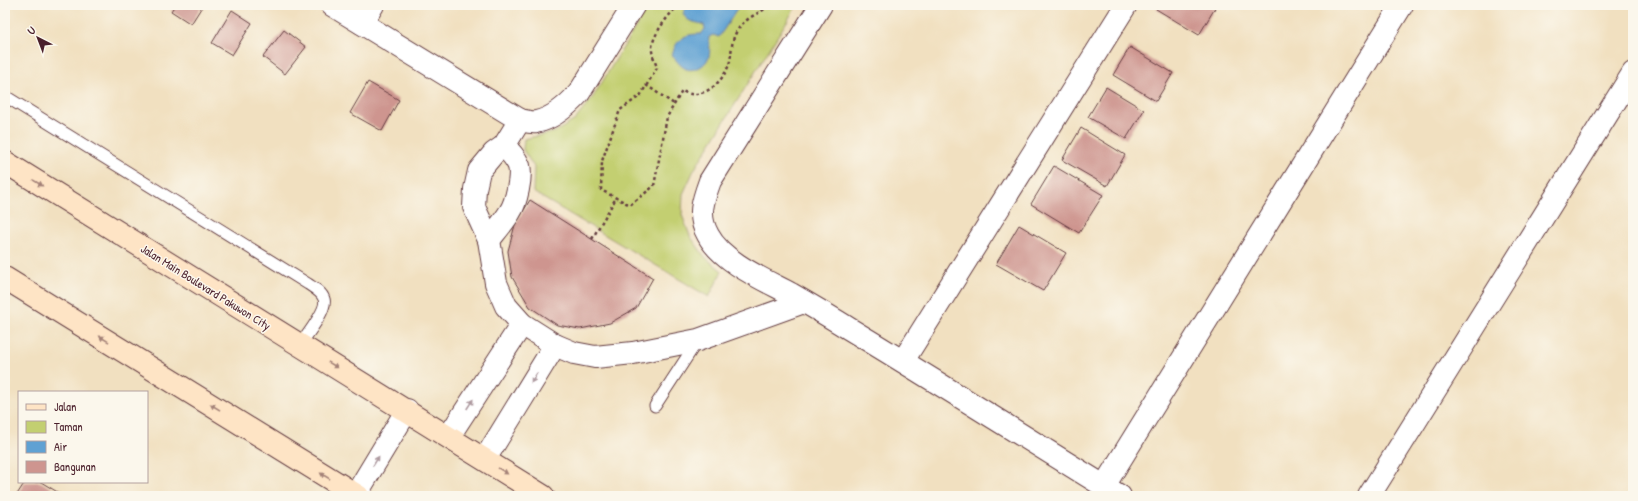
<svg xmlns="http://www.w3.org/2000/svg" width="1638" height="501" font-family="'Patrick Hand',sans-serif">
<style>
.green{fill:#c3cf71;stroke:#86774e}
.water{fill:#5fa1d3;stroke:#54607f}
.building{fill:#ce958f}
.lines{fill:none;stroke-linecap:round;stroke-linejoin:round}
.lane-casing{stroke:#633c41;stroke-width:13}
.street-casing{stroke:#633c41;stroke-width:24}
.secondary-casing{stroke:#633c41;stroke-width:24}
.path{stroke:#633c41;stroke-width:2.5;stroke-dasharray:3 3;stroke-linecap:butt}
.lane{stroke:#fff;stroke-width:11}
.street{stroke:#fff;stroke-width:22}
.secondary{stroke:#fee4c5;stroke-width:22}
.oneway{fill:#a48278}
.oneway2{fill:#ae9aa0}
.labels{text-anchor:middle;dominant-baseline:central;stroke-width:3;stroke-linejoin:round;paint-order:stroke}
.street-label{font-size:12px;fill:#4a1f2b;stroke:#fbf7ec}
</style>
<rect width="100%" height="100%" fill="#fbf7ec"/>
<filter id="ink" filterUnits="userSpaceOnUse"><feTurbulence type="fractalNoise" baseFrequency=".025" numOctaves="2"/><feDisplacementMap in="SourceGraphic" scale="8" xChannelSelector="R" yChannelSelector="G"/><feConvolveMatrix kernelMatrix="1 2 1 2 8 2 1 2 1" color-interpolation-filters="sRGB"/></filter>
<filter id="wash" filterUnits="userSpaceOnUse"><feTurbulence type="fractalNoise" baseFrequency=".012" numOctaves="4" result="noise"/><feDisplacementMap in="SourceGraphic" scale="16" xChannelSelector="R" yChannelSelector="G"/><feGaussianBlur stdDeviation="0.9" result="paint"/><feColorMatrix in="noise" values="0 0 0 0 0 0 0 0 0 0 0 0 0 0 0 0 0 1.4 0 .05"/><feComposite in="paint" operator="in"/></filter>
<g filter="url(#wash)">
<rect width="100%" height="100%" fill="#f1e0c0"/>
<path class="green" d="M649,5h148l-103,165 -11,24 -1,21 8,21 15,21 17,14 -13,26 -176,-105 1,-25 -11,-17 1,-11 31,-7 20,-12 18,-23z"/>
<path class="water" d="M687,5h53l-21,32 -6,-2 -4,2c-1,6 2,12 0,19 -2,9 -14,16 -23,13 -6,-3 -10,-9 -14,-14 5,-17 12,-21 29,-21l4,-5 -1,-4c-10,-4 -16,-2 -21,-11z"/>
<g id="blocks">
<g class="building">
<path d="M175,5h28l-12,19 -20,-13z"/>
<path d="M1159,5h51l5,3 -16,27 -43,-26z"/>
<path d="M232,10l20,13 -20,32 -20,-12z"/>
<path d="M284,30l22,17 -21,27 -22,-17z"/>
<path d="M1130,47l43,26 -17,28 -43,-26z"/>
<path d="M368,82l31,18 -17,31 -32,-18z"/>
<path d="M1106,87l38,23 -18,29 -38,-22z"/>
<path d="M1081,128l44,27 -18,31 -45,-26z"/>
<path d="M1054,166l49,29 -24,38 -48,-29z"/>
<path d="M530,200l123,78 -17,30 -26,15 -30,6 -23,-4 -27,-18 -18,-30 -4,-26 7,-26z"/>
<path d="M1019,225l47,28 -23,38 -47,-27z"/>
<path d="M25,482h16l23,14h-48z"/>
</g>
</g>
</g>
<g filter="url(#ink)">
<use href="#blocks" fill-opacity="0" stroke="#633c41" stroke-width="1"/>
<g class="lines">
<defs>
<g id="lane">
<path d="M5,96l303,188c6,4 14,8 16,15 4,10 -18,37 -24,46"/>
<path d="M655,406l43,-66"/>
</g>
<g id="street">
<path d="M332,5l188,115 -16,26 -10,7 -15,18 -4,18 -1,18 15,33 7,43 10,23 16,18 33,21 19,8 21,4 38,-4 65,-13 106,-38"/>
<path d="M821,5l-111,176c-7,19 -13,35 -2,54 14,27 57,45 83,59 19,11 38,22 57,34 91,55 181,112 272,168"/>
<path d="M362,23l11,-18"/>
<path d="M520,120c5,1 12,3 16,2 17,-3 32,-17 43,-29l55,-88"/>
<path d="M489,240c7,-9 15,-18 21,-28 6,-9 12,-35 9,-46 -3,-8 -9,-14 -15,-20"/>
<path d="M903,361l223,-356"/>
<path d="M449,436l73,-112"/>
<path d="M485,459l70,-114"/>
<path d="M1104,486l298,-481"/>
<path d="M355,496l52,-86"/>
<path d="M1369,496l264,-423"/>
</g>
<g id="secondary">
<path d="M5,162l538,334"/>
<path d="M5,278l353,218"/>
</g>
</defs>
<use href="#lane" class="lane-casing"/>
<use href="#street" class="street-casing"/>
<use href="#secondary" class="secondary-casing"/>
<g class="path">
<path d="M679,5c-10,9 -28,31 -27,45 0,6 4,13 5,18l-17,28 -20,14 -18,51 -1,29 29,15 24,-19 13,-69 15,-26c3,1 8,4 12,3 17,0 32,-17 36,-33 2,-10 1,-21 7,-30 7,-13 23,-18 34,-26"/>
<path d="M646,85l28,19"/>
<path d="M592,239l24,-41"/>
</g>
<use href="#lane" class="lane"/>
<use href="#street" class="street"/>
<use href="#secondary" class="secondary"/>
</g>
<defs><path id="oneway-solid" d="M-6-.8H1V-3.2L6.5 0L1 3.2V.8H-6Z"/></defs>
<g class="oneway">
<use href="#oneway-solid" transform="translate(38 183) rotate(32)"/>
<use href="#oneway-solid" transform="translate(104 339) rotate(-148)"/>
<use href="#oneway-solid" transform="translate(333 365) rotate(31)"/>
<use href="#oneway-solid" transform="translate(215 407) rotate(-148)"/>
<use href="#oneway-solid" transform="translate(503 471) rotate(32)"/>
<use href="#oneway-solid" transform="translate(325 476) rotate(-148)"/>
</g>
<g class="oneway2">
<use href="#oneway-solid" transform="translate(534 378) rotate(121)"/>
<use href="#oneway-solid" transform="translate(470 404) rotate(-57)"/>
<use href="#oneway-solid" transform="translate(376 461) rotate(-58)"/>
</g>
</g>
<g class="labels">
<g class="street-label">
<text transform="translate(206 287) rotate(32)">Jalan Main Boulevard Pakuwon City</text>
</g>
</g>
<rect width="1638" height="501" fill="none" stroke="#fbf7ec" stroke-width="20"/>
<rect x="18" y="391" width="130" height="92" fill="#fbf7ec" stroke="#b4a19f"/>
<rect x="26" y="404" width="20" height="6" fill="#fee4c5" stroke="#b4a19f"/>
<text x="54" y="411" font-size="12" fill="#4a1f2b">Jalan</text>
<rect x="26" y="421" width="20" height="12" fill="#c3cf71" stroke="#b4a19f"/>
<text x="54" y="431" font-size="12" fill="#4a1f2b">Taman</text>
<rect x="26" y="441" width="20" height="12" fill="#5fa1d3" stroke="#b4a19f"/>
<text x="54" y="451" font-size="12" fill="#4a1f2b">Air</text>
<rect x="26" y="461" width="20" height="12" fill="#ce958f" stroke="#b4a19f"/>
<text x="54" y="471" font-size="12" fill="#4a1f2b">Bangunan</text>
<g transform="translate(38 38) rotate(318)" stroke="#fbf7ec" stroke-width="3" paint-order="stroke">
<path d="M0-3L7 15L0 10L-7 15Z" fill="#4a1f2b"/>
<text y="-6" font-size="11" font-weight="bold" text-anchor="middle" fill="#4a1f2b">U</text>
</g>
</svg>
